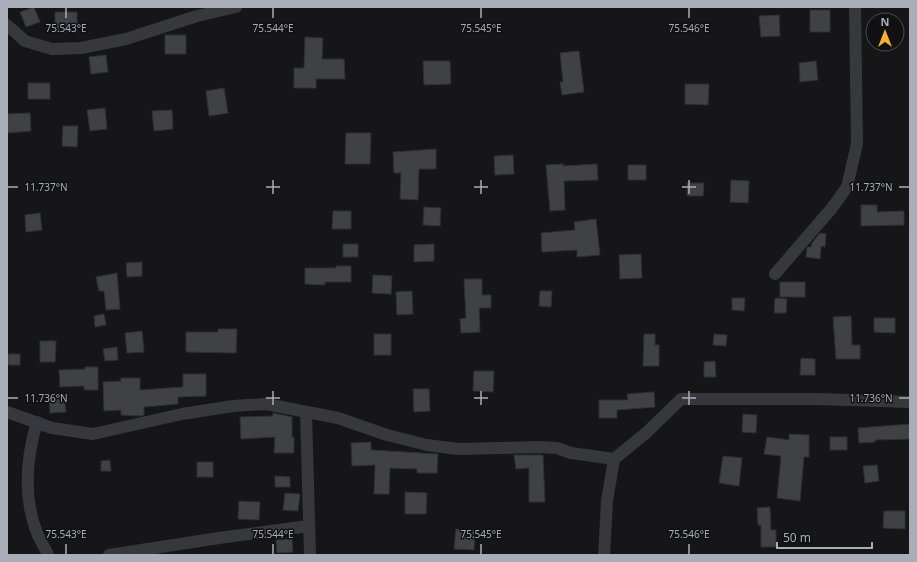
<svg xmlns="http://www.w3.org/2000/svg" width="917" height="562" font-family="'Noto Sans',sans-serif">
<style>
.building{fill:#404145;stroke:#303034}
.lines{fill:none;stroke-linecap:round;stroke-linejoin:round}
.street{stroke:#37383d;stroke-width:12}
.ticks{fill:none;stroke:#a8adb8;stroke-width:1.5}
.ticks-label{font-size:10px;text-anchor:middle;fill:#a8adb8;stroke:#111113;stroke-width:3;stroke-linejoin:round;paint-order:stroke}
</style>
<rect width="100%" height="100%" fill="#161618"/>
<g class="building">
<path d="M34,7l6,15 -14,5 -6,-15z"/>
<rect x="810" y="10" width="20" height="22"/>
<rect x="55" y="12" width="22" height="20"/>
<path d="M779,15l1,21 -19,1 -2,-21z"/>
<rect x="165" y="35" width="21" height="19"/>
<path d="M305,37l18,1 -1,21h22l1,20h-29v9h-22v-20h10z"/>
<path d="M579,51l5,41 -22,3 -2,-13h3l-3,-29z"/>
<path d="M106,55l2,17 -17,2 -2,-17z"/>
<path d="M423,61h27l1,23 -27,1z"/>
<path d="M816,61l2,19 -18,2 -1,-19z"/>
<rect x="28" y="83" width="22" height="16"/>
<path d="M685,84h24l-1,21 -23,-1z"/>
<path d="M224,88l4,25 -19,3 -3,-25z"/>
<path d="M105,108l2,21 -17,2 -3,-21z"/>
<path d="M172,110l1,19 -19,2 -2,-20z"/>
<path d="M30,113l1,18 -24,2v-19z"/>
<path d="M63,126h15l-1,21 -15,-1z"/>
<path d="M346,133h25l-1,31h-25z"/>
<path d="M436,149v20h-17l-1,31 -18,-1 1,-26h-7l-1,-21z"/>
<path d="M513,155l1,19 -19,1 -1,-19z"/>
<path d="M563,164v2l34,-2 1,16 -34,1 1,29 -15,1 -4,-46z"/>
<rect x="628" y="165" width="18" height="15"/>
<path d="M731,180l18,1 -1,22 -18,-1z"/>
<path d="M687,183h17l-1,13h-16z"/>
<path d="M861,205h16v7l27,-1v14l-43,1z"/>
<path d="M424,207l17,1 -1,18 -17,-1z"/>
<path d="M333,211h18v18h-19z"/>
<path d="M40,213l2,17 -16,2 -1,-17z"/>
<path d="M596,219l4,36 -23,2v-7l-35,2 -1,-19 34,-3 -1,-8z"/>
<path d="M820,233l6,1 -1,13 -4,-1 -1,13 -14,-2 1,-9 1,-1h3l1,-4z"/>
<rect x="343" y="244" width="15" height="13"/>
<path d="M434,244v17l-20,1v-17z"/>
<path d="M641,254l1,24 -22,1 -1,-24z"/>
<path d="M142,262v14l-15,1 -1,-14z"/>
<path d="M336,266h15v16h-26v3l-20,-1v-16h31z"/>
<path d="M117,273l3,36 -14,1 -2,-19h-5l-3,-14z"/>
<path d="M373,275l19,1 -1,18 -19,-1z"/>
<path d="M464,279h18v16h9v13h-12l1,24 -19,1 -1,-14 6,-1z"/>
<rect x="780" y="282" width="25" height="15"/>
<path d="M412,291l1,23 -16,1 -1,-23z"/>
<path d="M540,291h12l-1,16 -12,-1z"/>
<path d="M732,298h13l-1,13 -12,-1z"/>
<path d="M775,298l12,1 -1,14h-12z"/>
<path d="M104,314l2,11 -11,2 -1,-11z"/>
<path d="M851,316l1,29h8v14h-24l-3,-42z"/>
<path d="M874,318h21v15l-21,-1z"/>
<path d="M218,329h19l-1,24 -50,-1v-20h32z"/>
<path d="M142,331l2,21 -17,1 -2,-20z"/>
<rect x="374" y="334" width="17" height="21"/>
<path d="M644,334h11v11h4v21h-16z"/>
<path d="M714,334l13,1 -1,11 -13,-1z"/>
<path d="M40,341h16l-1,21h-15z"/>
<path d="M117,347l1,13 -13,1 -2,-12z"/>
<rect x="8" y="354" width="12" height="11"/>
<path d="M801,358l14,1v16h-15z"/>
<path d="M715,361l1,16h-12v-15z"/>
<path d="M85,367h13v23h-14v-4l-24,1 -1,-17 26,-1z"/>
<path d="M474,371h20l-1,21 -20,-1z"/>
<path d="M183,374h23v22l-28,1v7l-34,3v8l-3,1 -20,-1v-5l-17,1 -1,-29 18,-1v-3h19v12l43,-3z"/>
<path d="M413,389h16l1,22 -16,1z"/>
<path d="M654,392l1,15 -38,3v8h-18v-18h29l-1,-6z"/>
<path d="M64,397l2,15 -16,1 -1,-15z"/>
<path d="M273,413l19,4v20h2v16h-20l1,-16 -34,2 -1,-22 33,-1z"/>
<path d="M743,414l14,1 -1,18 -14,-1z"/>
<path d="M910,424v15l-35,1v2l-16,1 -1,-15z"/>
<path d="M789,434l20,1v22h-5l-4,44 -23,-3 4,-42 -17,-2 3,-17 22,3z"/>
<rect x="830" y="437" width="17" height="13"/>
<path d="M371,442v8l67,4 -1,19h-20v-4l-27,-1 -1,26h-15l1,-29 -23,1 -1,-23z"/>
<path d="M514,455h29l2,47h-16v-34l-13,1z"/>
<path d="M723,456l19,2 -3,28 -20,-3z"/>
<path d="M110,460l1,11h-10v-10z"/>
<rect x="197" y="462" width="16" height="15"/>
<path d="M877,465l2,16 -14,2 -2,-17z"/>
<path d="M275,476l15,1v10h-15z"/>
<path d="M405,492l22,1 -1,21h-21z"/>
<path d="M285,493l15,1 -2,17 -15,-1z"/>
<path d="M239,501l21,1 -1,18 -21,-1z"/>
<path d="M770,507l1,23h5v17h-15v-22h-3l-1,-17z"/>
<path d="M884,511h21v18l-22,-1z"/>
<path d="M456,529l19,2 -1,19 -20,-1z"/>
<path d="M292,539l1,13 -16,1 -1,-13z"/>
</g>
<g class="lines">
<g class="street">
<path d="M7,25l18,16 27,8 29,-1 45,-9 71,-23 39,-9"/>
<path d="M775,274l57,-66 15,-21 10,-43 -2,-137"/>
<path d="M7,412l45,16 41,6 89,-20 51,-8 33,-2 72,14 49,17 40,10 31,4 81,-2 18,1 14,5 43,6 32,-26 35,-34h137l92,3"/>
<path d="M306,412l4,143"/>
<path d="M37,422c-11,37 -14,75 0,111 3,7 8,15 11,22"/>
<path d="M109,555l110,-17 90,-12"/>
<path d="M604,555l3,-54 7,-42"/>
</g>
</g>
<path class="ticks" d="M66,8v10M273,8v10M481,8v10M689,8v10M273,180v14M481,180v14M689,180v14M8,187h10M266,187h14M474,187h14M682,187h14M899,187h10M273,391v14M481,391v14M689,391v14M8,398h10M266,398h14M474,398h14M682,398h14M899,398h10M66,544v10M273,544v10M481,544v10M689,544v10"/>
<g class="ticks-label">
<text x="66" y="32">75.543°E</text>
<text x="273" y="32">75.544°E</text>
<text x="481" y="32">75.545°E</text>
<text x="689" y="32">75.546°E</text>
<text x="46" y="191">11.737°N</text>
<text x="871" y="191">11.737°N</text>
<text x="46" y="402">11.736°N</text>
<text x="871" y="402">11.736°N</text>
<text x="66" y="538">75.543°E</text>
<text x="273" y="538">75.544°E</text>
<text x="481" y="538">75.545°E</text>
<text x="689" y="538">75.546°E</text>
</g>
<rect width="917" height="562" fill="none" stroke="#a8adb8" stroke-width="16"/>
<g transform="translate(885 32)"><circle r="19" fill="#111113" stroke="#4d4f55"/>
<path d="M0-3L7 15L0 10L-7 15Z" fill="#f6b030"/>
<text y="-6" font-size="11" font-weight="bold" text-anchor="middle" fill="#a8adb8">N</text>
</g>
<path d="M777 542v6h95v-6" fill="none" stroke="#a8adb8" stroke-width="2"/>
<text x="783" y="542" font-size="12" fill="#a8adb8" stroke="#111113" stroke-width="3" paint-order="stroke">50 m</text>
</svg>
